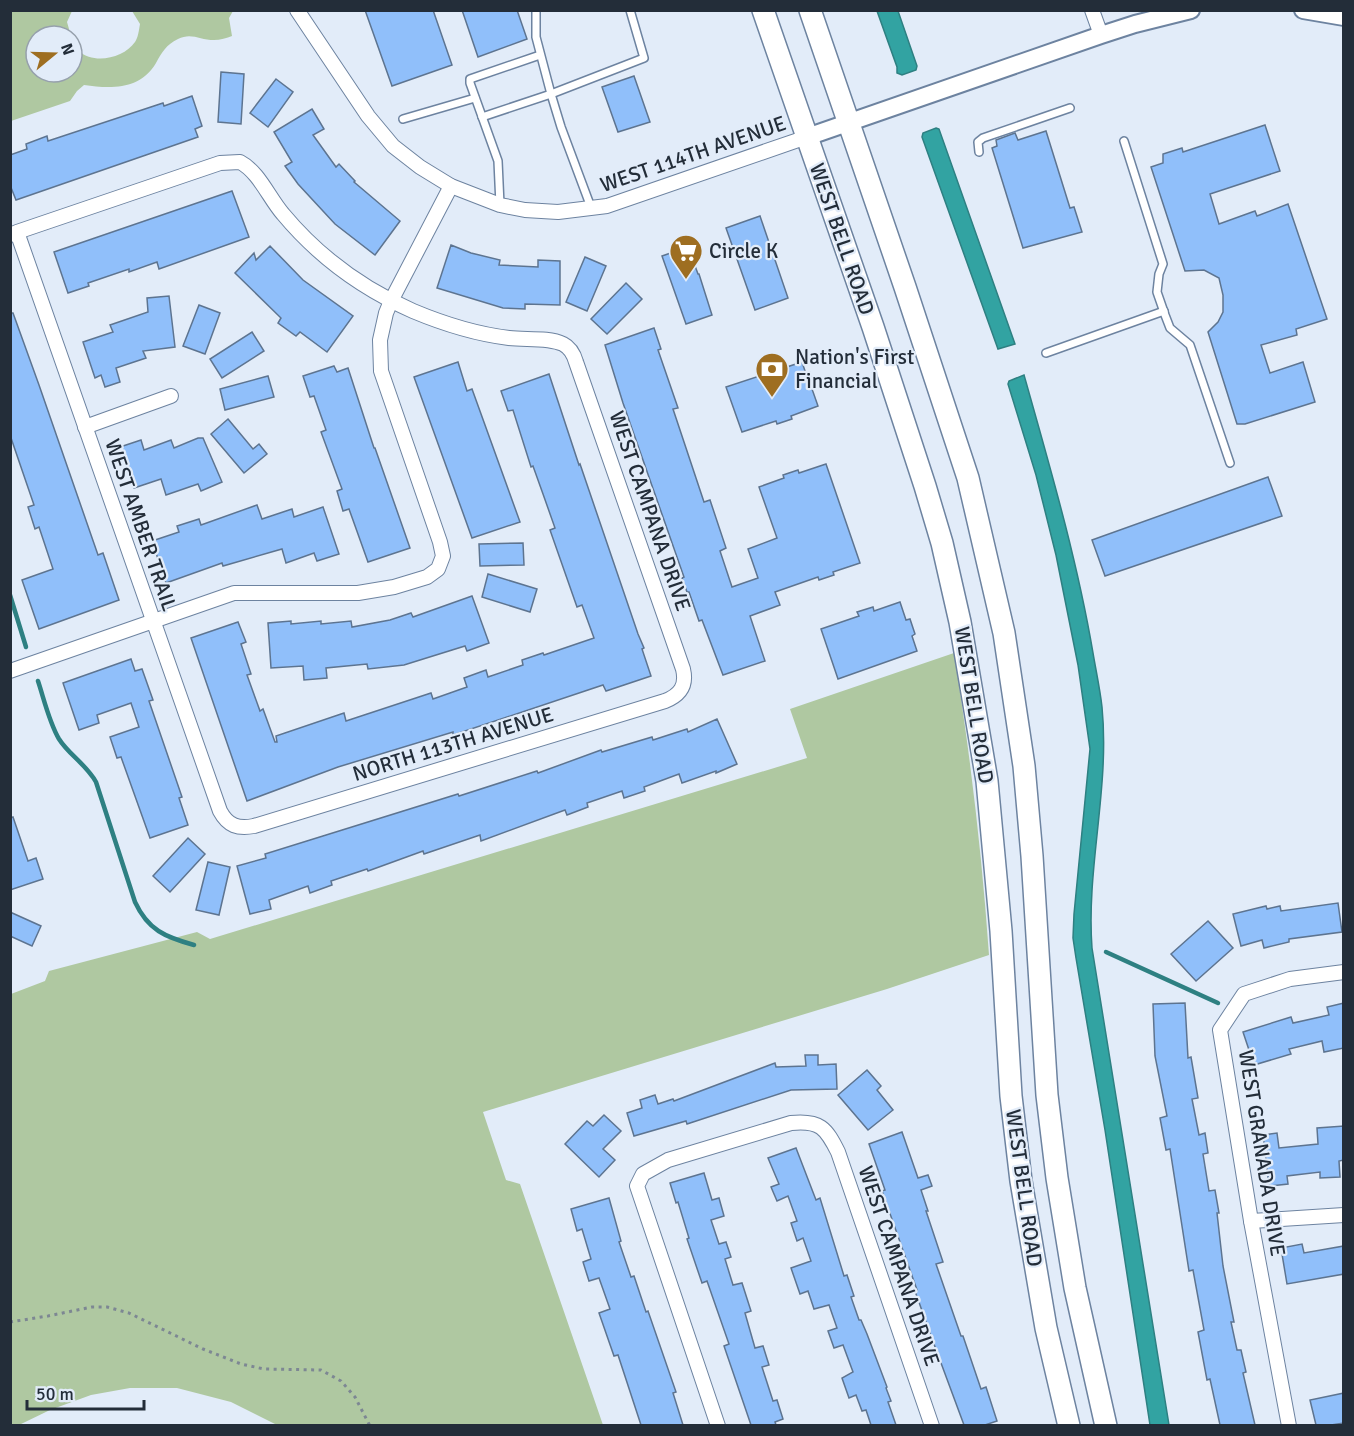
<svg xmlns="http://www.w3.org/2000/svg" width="1354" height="1436" font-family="Signika,sans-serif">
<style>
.green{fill:#afc8a1}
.water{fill:#32a3a2;stroke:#2e8082;stroke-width:1.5}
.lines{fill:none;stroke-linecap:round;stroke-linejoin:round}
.stream{stroke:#2e8082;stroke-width:4.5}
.building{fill:#90bffa;stroke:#5d7490;stroke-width:1.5}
.service-casing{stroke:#6d83a0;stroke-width:10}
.minor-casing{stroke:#6d83a0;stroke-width:16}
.tertiary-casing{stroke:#6d83a0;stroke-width:20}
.primary-casing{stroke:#6d83a0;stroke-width:24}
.path{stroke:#7d8793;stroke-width:3;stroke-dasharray:3 4.5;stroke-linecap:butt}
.service{stroke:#fff;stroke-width:7}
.minor{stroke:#fff;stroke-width:14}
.tertiary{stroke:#fff;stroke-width:16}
.primary{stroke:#fff;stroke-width:21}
.labels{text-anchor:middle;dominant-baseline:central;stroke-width:4.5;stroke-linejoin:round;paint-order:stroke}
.street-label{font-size:21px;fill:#232d39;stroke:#e2ecf9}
.poi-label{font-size:21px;fill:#232d39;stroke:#e2ecf9;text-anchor:start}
</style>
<rect width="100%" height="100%" fill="#e2ecf9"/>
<g class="green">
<path d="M10,11h62l-5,11 4,14h-35v36h36v-33c2,3 4,9 7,12 15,14 45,7 56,-9 3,-4 4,-12 5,-18l-8,-13h101l-4,7 3,18c-5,2 -12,4 -18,4 -14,0 -23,-8 -36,-1 -12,6 -16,13 -22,24 -16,27 -45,26 -72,22l-7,6 -7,10 -59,20z"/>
<path d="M954,653c16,100 28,201 35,302l-102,34 -404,123 23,68 14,4 83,241h-326l-46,-23 -54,-14h-47l-39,7 -41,15 -31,15h-8v-431l34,-13 4,-10 148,-39 13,7 597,-181 -17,-49z"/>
</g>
<g class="water">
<path d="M877,11h21l19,55 -1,4 -14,5 -5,-2v-6z"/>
<path d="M936,128l3,1 76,215 -17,5 -76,-212 1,-4z"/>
<path d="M1024,375c26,92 53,184 69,278 3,18 7,36 9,54 8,81 -16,161 -10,241l77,477h-19l-45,-295 -29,-172 -3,-20 1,-24 16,-165 -12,-84 -22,-110 -20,-80 -28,-91 1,-3z"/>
</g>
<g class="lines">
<g class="stream">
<path d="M10,595l16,52"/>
<path d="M38,681c6,18 11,41 21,58 10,16 27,25 37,43l39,120c13,28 30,35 59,43"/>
<path d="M1106,952l112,51"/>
</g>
</g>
<g class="building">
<path d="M365,10h68l19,55 -60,21z"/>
<path d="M462,10h55l10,29 -49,18z"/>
<path d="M221,72l23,2 -3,50 -23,-2z"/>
<path d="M634,76l16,46 -32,10 -16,-45z"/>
<path d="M276,79l17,13 -25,35 -18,-14z"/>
<path d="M192,96l10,30 -7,3 3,8 -182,63 -6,-15v-30l17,-6 -1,-5 21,-8 1,5 115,-38 1,3z"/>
<path d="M312,109l12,20 -11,6 23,32 3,-3 16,17 -1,1 46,39 -25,34 -40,-31 -37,-40 -13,-18 7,-4 -18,-30z"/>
<path d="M1265,125l15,46 -70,23 9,30 36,-13 2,5 31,-12 39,115 -31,10 1,6 -36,10 9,28 33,-11 12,40 -70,22h-8l-29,-92 10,-10 5,-10v-17l-4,-17 -15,-8 -19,1 -34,-104 12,-4v-9l19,-6 1,4z"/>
<path d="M1046,131l24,77 4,-1 8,25 -59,16 -31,-100 5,-2 -1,-6 19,-7 3,7z"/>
<path d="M232,191l17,46 -90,32 -2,-7 -28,10v-3l-41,14 1,3 -21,7 -14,-41z"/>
<path d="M760,216l28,82 -33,12 -29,-82z"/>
<path d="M451,245l20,8 29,7 -1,5 39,2v-7l22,1v44l-35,-1v5l-22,-1 -66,-20z"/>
<path d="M270,246l33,34 50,36 -26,36 -27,-20 -4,4 -18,-13 3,-5 -46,-45 19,-20 2,7z"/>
<path d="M688,247l10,27h1l13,41 -26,9 -24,-68z"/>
<path d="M585,257l21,9 -19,45 -21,-9z"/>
<path d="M626,283l16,16 -35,35 -16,-15z"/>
<path d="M169,296l6,51 -32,4 3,7 -30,10 4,14 -15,5 -4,-12 -6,3 -12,-36 30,-10 -3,-7 38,-13 -1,-14z"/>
<path d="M199,305l21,8 -15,41 -22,-8z"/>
<path d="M10,313h3l26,72 59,170 5,-2 16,47 -80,29 -17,-49 31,-11 -14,-42 -4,2 -7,-22 6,-2 -24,-70z"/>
<path d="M654,328l7,21 -3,1 20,58 -5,1 31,93 6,-2 16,48 -6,3 12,36 26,-9 -10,-29 29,-11 -18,-51 25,-9 -1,-3 15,-5 1,3 27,-9 34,99 -27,9 1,3 -15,5 -1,-3 -43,15 5,13 -30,11 15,45 -42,14 -21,-55 -3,1 -10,-29h-2l-5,-14 2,-1 -61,-174 -18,-58z"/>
<path d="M252,332l12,19 -42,27 -12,-19z"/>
<path d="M458,362l9,29 5,-2 48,133 -48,16 -58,-161z"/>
<path d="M802,362l4,12 4,-2 5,16 -3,1 6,17 -27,10 1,3 -15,5 -1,-3 -34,11 -16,-45z"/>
<path d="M334,366l3,6 11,-4 26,80h1l35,100 -42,14 -19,-53 -6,2 -6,-20 5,-2 -21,-57 5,-2 -12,-34 -4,1 -7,-21z"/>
<path d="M549,374l30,91 1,-1 58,170 6,14 -2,1 9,27 -45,15 -3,-6 -150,50v-3l-115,35 -91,34 -56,-163 47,-16 8,20 -5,2 10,30 -4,1 13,36 3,-2 12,33h2l-1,-6 68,-23 2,8 85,-28 2,6 34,-12 -3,-9 22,-8 2,7 35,-12 -1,-5 21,-7 1,2 50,-17 -12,-33 -5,2 -27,-77 5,-2 -12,-34 -10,-28 -2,1 -18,-57 -5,1 -7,-20z"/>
<path d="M268,376l6,21 -49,13 -5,-21z"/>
<path d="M228,419l25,30 6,-5 8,10 -23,19 -33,-39z"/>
<path d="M198,438h5l19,44 -21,9 -3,-7 -32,11 -5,-16 -27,9 -14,-41 21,-7 3,10 27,-10 3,8z"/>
<path d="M1268,477l14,39 -177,60 -13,-36z"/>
<path d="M257,505l5,14 30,-10 2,8 29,-10 16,47 -22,7 -3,-8 -28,10 -4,-14 -59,17 -1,-3 -56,20 -14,-42 27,-9 -2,-6 22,-7 2,6z"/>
<path d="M523,543l1,22 -44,1 -1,-22z"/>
<path d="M488,574l49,15 -7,23 -48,-15z"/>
<path d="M472,596l17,47 -22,8 -2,-5 -61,19 -36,4 -1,-5 -41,4 1,10 -23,2 -1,-14 -32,2 -3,-45 23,-2v3l30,-3v3l30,-3 1,6 38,-7 21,-7 2,4z"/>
<path d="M900,602l6,18 4,-1 5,15 -3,2 5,15 -79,28 -17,-50 38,-13 -2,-4 16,-5 1,4z"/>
<path d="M131,659l4,12 7,-2 11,31 -4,1 33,96 -3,1 9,27 -38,13 -29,-81 -4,1 -7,-21 29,-10 -8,-24 -34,12 2,8 -20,7 -16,-47z"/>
<path d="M717,719l20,45 -21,9v-2l-34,12 -3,-9 -35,13 1,4 -21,7 -2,-7 -35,12 1,4 -21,8 -2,-5 -84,31 -1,-6 -56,19 -1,-3 -55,20 -1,-2 -36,12 1,4 -22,8 -2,-7 -39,14 2,9 -21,5 -13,-48 29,-8 -1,-4 193,-60 1,2 78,-25 1,2 63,-23 1,2 50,-15 1,3 34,-11 1,3z"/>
<path d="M13,817l15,44 8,-3 7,21 -33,11v-72z"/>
<path d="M188,838l17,16 -35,38 -17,-16z"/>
<path d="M208,862l22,5 -11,48 -23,-5z"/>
<path d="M1338,903l4,29 -53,7v3l-25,6 -2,-8 -21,6 -8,-32 33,-8 1,3 13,-3 1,5z"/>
<path d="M10,912l31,14 -9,20 -22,-10z"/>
<path d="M1208,921l25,27 -37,33 -25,-27z"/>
<path d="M1185,1003l3,55 3,-1 7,41 -6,1 7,36 6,-2 3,20 -5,1 6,37 6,-1 4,23h-2l6,53 11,56h-3l6,28h4l5,22 -3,1 12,52h-35l-10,-46 -3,1 -9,-48 6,-2 -11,-60 -4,1 -19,-122 -4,1 -6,-32 7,-2 -12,-60 -2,-52z"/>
<path d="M1344,1003v45l-20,4 -2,-11 -33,8 2,5 -37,11 -11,-33 48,-15 2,6 36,-8 -2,-8z"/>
<path d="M805,1055h13v10l18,-1 1,25 -46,1 -104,34 -1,-3 -52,15 -7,-23 15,-5 -2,-8 15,-5 3,9 15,-5 1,2 101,-38 1,4 30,-1z"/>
<path d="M867,1070l14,16 -4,4 16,20 -25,20 -30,-35z"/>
<path d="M604,1115l17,16 -18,18 12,11 -16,17 -34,-33 22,-23 6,5z"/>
<path d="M1344,1126v34l-5,1 1,16 -20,1v-6l-33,4 1,8 -19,2 -6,-51 14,-2 2,15 39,-4 -1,-16z"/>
<path d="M902,1132l16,46 10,-3 4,11 -11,4 7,21h-2l17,51 -7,2 25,72h2l18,53 5,-2 11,34 -12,4h-21l-33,-89 -16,-45 2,-1 -35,-99 3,-1 -16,-46z"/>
<path d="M796,1148l20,52 4,-2 24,78 3,-1 7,21 -3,1 8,23h2l6,14 20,53 -1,1 5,13 -3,1 8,23h-25l-5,-15 -4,1 -6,-16 -7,3 -7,-20 11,-6 -10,-27 -9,3 -6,-17 9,-3 -8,-23 -15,4 -6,-18 -8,3 -9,-26 20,-7 -8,-23 -6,3 -6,-18 6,-2 -9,-25 -11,5 -6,-14 8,-3 -11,-26z"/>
<path d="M704,1173l8,27 7,-2 5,18 -13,4 8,24 7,-2 5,15 -6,2 8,26 9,-2 9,28 -6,2 10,35 8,-2 6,19 -7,2 11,34 4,-1 6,19 -8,3 1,3h-25l-27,-79 5,-2 -22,-63 -5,2 -15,-44 2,-1 -11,-36 -2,1 -6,-20z"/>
<path d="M609,1198l12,43 -2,1 12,35 3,-1 12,36 2,-1 28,81 -3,1 10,32h-42l-23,-70 -4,1 -15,-43 11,-4 -11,-31 -10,3 -6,-19 8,-3 -9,-30 -5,2 -6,-22z"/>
<path d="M1302,1244l2,9 40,-7v28l-57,10 -6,-36z"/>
<path d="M1344,1393v30l-13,2h-15l-6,-25z"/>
</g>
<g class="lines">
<defs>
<g id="service">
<path d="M536,10v27l15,57 10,33 31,83"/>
<path d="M482,117l69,-23 93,-36 -14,-48"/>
<path d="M403,119l72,-21"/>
<path d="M1124,141l39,123 -4,10 -2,18 8,23 5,13 20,17 40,118"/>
<path d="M979,152l-1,-10 5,-4 87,-30"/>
<path d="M500,205l-2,-44 -28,-78v-4l70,-24"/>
<path d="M1046,353l118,-42"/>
</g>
<g id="minor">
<path d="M297,10l71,106 25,30 27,21 31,19 49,19 25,5 33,2 49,-6 200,-69"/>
<path d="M1092,10l9,25"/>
<path d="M10,235l7,-3 203,-69 20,-1c19,10 29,36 43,52 35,42 80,75 130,97 31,13 63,23 96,27 17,2 39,-1 54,6 8,4 11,11 13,18l107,307c4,17 -3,26 -18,32l-411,125c-16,3 -26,0 -34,-15l-203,-579"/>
<path d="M85,427l86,-31"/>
<path d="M10,671l224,-78h124l36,-6 33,-10 11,-8 5,-13 -3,-14 -59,-171 -1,-31 6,-27 5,-12 60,-115"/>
<path d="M1251,1221l93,-6"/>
<path d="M718,1426l-81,-240 6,-12 25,-14 123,-37c29,-3 35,5 47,29l94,274"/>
<path d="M1289,1426l-38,-205 -31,-191 24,-36 46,-15 54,-7"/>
</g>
<g id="tertiary">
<path d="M1303,10l41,7"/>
<path d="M807,137l294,-102 34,-11 56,-14"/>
</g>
<g id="primary">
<path d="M763,10l110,317 52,159 17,57 18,79 27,159 14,150 10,165 10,85 25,147 23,98"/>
<path d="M810,10l95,277 63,191 36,155 20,133 8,90 15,239 10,83 18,110 31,138"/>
</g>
</defs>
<use href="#service" class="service-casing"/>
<use href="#minor" class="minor-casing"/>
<use href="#tertiary" class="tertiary-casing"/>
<use href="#primary" class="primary-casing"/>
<path class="path" d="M10,1322l38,-6 44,-9h15l22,6 74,36 38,15 23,5 57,1 20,11 14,16 15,29"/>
<use href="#service" class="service"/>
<use href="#minor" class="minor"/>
<use href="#tertiary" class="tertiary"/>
<use href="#primary" class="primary"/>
</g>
<defs>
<symbol id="supermarket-pin" viewBox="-11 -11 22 30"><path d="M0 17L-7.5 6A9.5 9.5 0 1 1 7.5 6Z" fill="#9e6e21" stroke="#e2ecf9"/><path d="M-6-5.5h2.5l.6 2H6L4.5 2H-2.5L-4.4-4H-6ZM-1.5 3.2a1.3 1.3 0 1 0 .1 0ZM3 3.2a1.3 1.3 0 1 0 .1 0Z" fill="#fff"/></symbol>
<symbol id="bank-pin" viewBox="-11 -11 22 30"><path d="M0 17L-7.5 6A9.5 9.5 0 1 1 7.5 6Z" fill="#9e6e21" stroke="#e2ecf9"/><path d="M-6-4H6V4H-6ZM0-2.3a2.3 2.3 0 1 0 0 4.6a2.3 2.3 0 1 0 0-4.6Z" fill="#fff"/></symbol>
</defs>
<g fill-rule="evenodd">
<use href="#supermarket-pin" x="667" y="232" width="38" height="52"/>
<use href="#bank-pin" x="753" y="350" width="38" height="52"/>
</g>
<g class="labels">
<g class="street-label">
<text transform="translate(693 154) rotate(-19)">WEST 114TH AVENUE</text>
<text transform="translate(842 239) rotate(71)">WEST BELL ROAD</text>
<text transform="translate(650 511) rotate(71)">WEST CAMPANA DRIVE</text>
<text transform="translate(141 525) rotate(71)">WEST AMBER TRAIL</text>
<text transform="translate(974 705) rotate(81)">WEST BELL ROAD</text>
<text transform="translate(453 744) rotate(-17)">NORTH 113TH AVENUE</text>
<text transform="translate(1262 1153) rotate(81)">WEST GRANADA DRIVE</text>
<text transform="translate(1024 1188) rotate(82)">WEST BELL ROAD</text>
<text transform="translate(899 1266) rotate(71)">WEST CAMPANA DRIVE</text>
</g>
<g class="poi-label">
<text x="709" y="251">Circle K</text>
<text x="795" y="357">Nation's First<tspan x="795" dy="24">Financial</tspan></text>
</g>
</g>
<rect width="1354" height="1436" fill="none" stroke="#232d39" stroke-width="24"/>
<g transform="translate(54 54) rotate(71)"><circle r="28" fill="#e2ecf9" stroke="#96a0ac" stroke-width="1.5"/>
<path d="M0-4.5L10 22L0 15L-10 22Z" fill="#9e6e21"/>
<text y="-9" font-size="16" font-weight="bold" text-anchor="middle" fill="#232d39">N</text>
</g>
<path d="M27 1400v9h117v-9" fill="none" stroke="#232d39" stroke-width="3"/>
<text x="36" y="1400" font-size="18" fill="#232d39" stroke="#e2ecf9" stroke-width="4.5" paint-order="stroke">50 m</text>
</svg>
